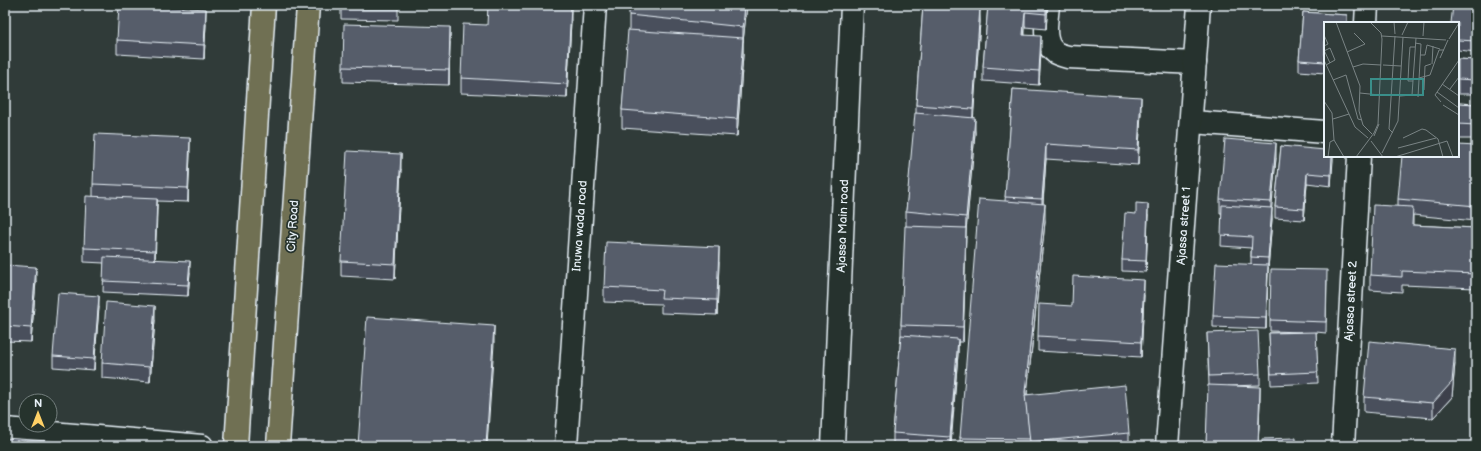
<svg xmlns="http://www.w3.org/2000/svg" width="1481" height="451" font-family="'Balsamiq Sans',sans-serif">
<style>
.lines{fill:none;stroke-linecap:round;stroke-linejoin:round}
.minor-casing{stroke:#e8f1f8;stroke-width:25}
.tertiary-casing{stroke:#e8f1f8;stroke-width:25}
.trunk-casing{stroke:#e8f1f8;stroke-width:25}
.minor{stroke:#26332d;stroke-width:22}
.tertiary{stroke:#26332d;stroke-width:22}
.trunk{stroke:#706f52;stroke-width:22}
.wall{fill:#4a505c;stroke:#e8f1f8}
.shaded-wall{fill:#3c414b;stroke:#e8f1f8}
.building{fill:#565d6b;stroke:#e8f1f8}
.labels{text-anchor:middle;dominant-baseline:central;stroke-width:3.5;stroke-linejoin:round;paint-order:stroke}
.street-label{font-size:12px;fill:#e8f1f8;stroke:#26332d}
.inset-road{fill:none;stroke:#7a8485;stroke-width:1}
.view{fill:#3a8f8a;fill-opacity:0.15;stroke:#3a8f8a;stroke-width:2}
.inset-edge{fill:none;stroke:#e8f1f8;stroke-width:2}
</style>
<rect width="100%" height="100%" fill="#303b39"/>
<filter id="ink" filterUnits="userSpaceOnUse"><feTurbulence type="fractalNoise" baseFrequency=".025" numOctaves="2"/><feDisplacementMap in="SourceGraphic" scale="8" xChannelSelector="R" yChannelSelector="G"/><feConvolveMatrix kernelMatrix="1 2 1 2 8 2 1 2 1" color-interpolation-filters="sRGB"/></filter>
<g filter="url(#ink)">
<g class="lines">
<defs>
<g id="minor">
<path d="M1048,5c-1,15 -7,38 8,48 4,2 8,3 12,4l127,6"/>
<path d="M1366,23l1,-18"/>
<path d="M1192,122l133,10"/>
<path d="M5,429l197,17"/>
<path d="M566,446l29,-441"/>
<path d="M1167,446l32,-441"/>
<path d="M1343,446l16,-290"/>
</g>
<path id="tertiary" d="M833,446l19,-441"/>
<g id="trunk">
<path d="M236,446l28,-441"/>
<path d="M278,446l30,-441"/>
</g>
</defs>
<use href="#minor" class="minor-casing"/>
<use href="#tertiary" class="tertiary-casing"/>
<use href="#trunk" class="trunk-casing"/>
<use href="#minor" class="minor"/>
<use href="#tertiary" class="tertiary"/>
<use href="#trunk" class="trunk"/>
</g>
<g class="wall">
<path d="M341,5h57v15l-57,-1z"/>
<path d="M747,5l-4,37v13l-6,81 -115,-8v-18l7,-80v-15z"/>
<path d="M923,5h56l1,17 -7,96 2,15 -9,98 -3,111h-5v12l-7,92h-58v-13l8,-98v-10l5,-99v-15l10,-97v-9z"/>
<path d="M988,5h60l-2,24 -21,-2v8l16,16 -2,34 -56,-4v-14z"/>
<path d="M1476,5v47l-18,-2v-27z"/>
<path d="M1303,12l44,3v8h-22v50l-26,-2v-11z"/>
<path d="M571,21l-4,77 -106,-5v-15z"/>
<path d="M206,24l-2,35 -87,-5v-14z"/>
<path d="M450,42l-1,43 -106,-3v-15z"/>
<path d="M1458,59l18,1v79h-18v-36l17,1v-10h-17z"/>
<path d="M1013,89l128,23 -3,53 -92,-6 -3,45 2,18 -18,172 102,39v13h-169v-8l45,-237z"/>
<path d="M1281,146l52,10 -2,30 -24,-3 -3,37 -29,-2v-11z"/>
<path d="M1476,146v75l-63,-6v10l63,3v60l-74,-3v7l-32,-2v-15l28,-69v-7z"/>
<path d="M190,153l-2,49 -31,-1 -2,58 35,13 -2,24 -85,-4 1,-29 -20,-1v-14l9,-52v-12z"/>
<path d="M1276,158l-5,50 1,11 -4,50 -2,60 -53,-2v-11l38,-52v-16l-30,-2 1,-33h-2v-14z"/>
<path d="M401,169l-6,110 -54,-3v-15z"/>
<path d="M1136,214l12,1 -2,57 -24,-1v-11z"/>
<path d="M719,262l-2,53 -56,-2v-9l-57,-2v-15z"/>
<path d="M5,265l31,16 -5,61 -26,-1z"/>
<path d="M1327,281l-1,52 -10,-1 2,51 -47,2 -2,-52 33,-1 -32,-1v-11z"/>
<path d="M1144,295l-3,62 -103,-6v-15z"/>
<path d="M99,307l-5,63 -41,-3v-11z"/>
<path d="M155,320l-5,62 -48,-4v-15z"/>
<path d="M1207,333l53,41v11l-32,1 32,16 -2,44h-52l3,-61z"/>
<path d="M1455,363l-3,34 -19,21 -69,-6v-15z"/>
</g>
<g class="shaded-wall">
<path d="M745,5h2l-4,37v-15z"/>
<path d="M1046,5h2l-2,24z"/>
<path d="M571,6v15l-4,77v-14z"/>
<path d="M980,7v15l-7,101v-14z"/>
<path d="M206,9v15l-2,35v-14z"/>
<path d="M1025,12v15l-2,22v-14z"/>
<path d="M450,27v15l-1,43v-15z"/>
<path d="M1041,36v15l-2,34v-14z"/>
<path d="M743,38v17l-6,81v-17z"/>
<path d="M1141,97v15l-3,53v-15z"/>
<path d="M975,118v15l-9,98 -3,111 3,-125z"/>
<path d="M190,138v15l-2,49v-14z"/>
<path d="M1276,143v15l-5,59v-15z"/>
<path d="M1046,144v15l-4,55v-15z"/>
<path d="M401,154v15l-6,110v-15z"/>
<path d="M1332,156h1v5l-2,25v-11z"/>
<path d="M1307,173v10l-3,37v-11z"/>
<path d="M157,199v15l-2,51v-14z"/>
<path d="M1045,204v18l-19,180 -1,-10z"/>
<path d="M1148,204v11l-2,57v-11z"/>
<path d="M1272,208v11l-4,50v-11z"/>
<path d="M719,247v15l-2,53v-15z"/>
<path d="M190,261v11l-2,24v-11z"/>
<path d="M1268,265v11l-2,53v-11z"/>
<path d="M36,267v14l-5,61v-14z"/>
<path d="M1144,280v15l-3,62v-15z"/>
<path d="M99,296v11l-5,63v-11z"/>
<path d="M155,306v14l-5,62v-15z"/>
<path d="M494,326v18l-7,102h-1z"/>
<path d="M958,339v15l-8,92v-9z"/>
<path d="M1455,349v14l-3,34 -19,21v-15z"/>
<path d="M1260,387v15l-2,44z"/>
</g>
<g class="building">
<path d="M119,5h19l68,4 -2,36 -87,-5z"/>
<rect x="341" y="5" width="57" height="4"/>
<path d="M488,5h61l22,1 -4,78 -106,-6 2,-54 24,1z"/>
<path d="M629,5h116l-2,22 -114,-12z"/>
<path d="M923,5h26l31,2 -7,102 -57,-4z"/>
<path d="M988,5h58v9l-21,-2 -2,23 18,1 -2,35 -56,-4z"/>
<path d="M1453,5h23v36l-18,-1v-17h-7z"/>
<path d="M1303,12l44,3v8h-22v39l-26,-2z"/>
<path d="M344,24l106,3 -1,43 -106,-3z"/>
<path d="M628,30l115,8 -6,81 -115,-9z"/>
<path d="M1458,59l18,1v65l-18,-1v-21l17,1v-24l-17,-1z"/>
<path d="M1013,89l128,8 -3,53 -92,-6 -4,55 -37,-2z"/>
<path d="M915,113l60,5 -9,99 -60,-6z"/>
<path d="M95,134l95,4 -2,50 -95,-4z"/>
<path d="M1225,139l51,4 -5,59 -51,-3z"/>
<path d="M1458,145l18,1v60l-78,-7 4,-43h56z"/>
<path d="M1281,146l44,4v6h7l-1,19 -24,-2 -3,36 -29,-2z"/>
<path d="M347,151l54,3 -6,110 -54,-3z"/>
<path d="M86,196l71,3 -2,52 -71,-3z"/>
<path d="M979,199l66,5 -20,188 5,47 -70,-1z"/>
<path d="M1136,203l12,1 -2,57 -24,-1 3,-47 11,1z"/>
<path d="M1222,205l50,3 -4,50 -17,-1 1,-20 -31,-2z"/>
<path d="M1373,205l40,2 -1,18 64,3v46l-74,-3v6l-32,-2z"/>
<path d="M905,226l61,2 -3,99 -62,-2z"/>
<path d="M606,242l113,5 -2,53 -56,-2 1,-8 -58,-3z"/>
<path d="M104,257l86,4 -2,24 -85,-4z"/>
<path d="M1216,263l52,2 -2,53 -53,-2z"/>
<path d="M5,265l31,2 -5,61 -26,-2z"/>
<path d="M1271,269l56,1 -1,52 -56,-2z"/>
<path d="M1073,276l71,4 -3,62 -103,-6 1,-32 33,2z"/>
<path d="M58,293l41,3 -5,63 -41,-3z"/>
<path d="M106,302l49,4 -5,61 -48,-4z"/>
<path d="M367,317l127,9 -8,120h-128z"/>
<path d="M1258,331l2,43 -51,2 -2,-43z"/>
<path d="M1316,332l2,40 -47,2 -2,-41z"/>
<path d="M901,335l57,4 -8,98 -57,-4z"/>
<path d="M1369,341l86,8 -3,33 -19,21 -69,-6z"/>
<path d="M1125,385l4,48 -99,9 -5,-47z"/>
<path d="M1208,385l52,2 -2,59h-52z"/>
<path d="M5,438l113,8h-113z"/>
<path d="M1296,438v8h-34v-7z"/>
</g>
</g>
<g class="labels">
<g class="street-label">
<text transform="translate(293 226) rotate(-86)">City Road</text>
<text transform="translate(580 226) rotate(-86)">Inuwa wada road</text>
<text transform="translate(843 226) rotate(-88)">Ajassa Main road</text>
<text transform="translate(1184 226) rotate(-86)">Ajassa street 1</text>
<text transform="translate(1351 301) rotate(-87)">Ajassa street 2</text>
</g>
</g>
<g transform="translate(1324 22)">
<rect width="135" height="135" fill="#303b39"/>
<path class="inset-road" d="M12,0l24,64 -1,25 4,14 9,9M70,0l1,12M0,13l4,9 -4,2M78,13l6,-13M58,14l64,4M99,14l1,-14M125,17l10,-16M91,21l6,1 -3,53M0,28l6,13M0,29l6,-3 5,12 -9,5M23,30l18,-8 -11,-11M96,33h5l2,-10 13,4M116,36l8,-18M0,38l31,67 13,11M108,42l1,-18M59,43l18,1M29,45l10,-3 18,1M95,56l11,-3 9,-25h5M9,58l13,-5 12,44 4,1M89,59h-5l1,-21 1,-13h5M118,62l17,12M126,67l9,-12M100,68l1,-24 6,-2M113,70l22,16M36,71l19,2M76,74l12,-1 4,-57M0,79l8,12 2,27 10,17M117,80l-6,-7 24,-35M119,83l16,10M9,97l16,-5M69,111l-4,-4 6,-93M50,114l5,-12M79,116l19,-9 4,1 12,9 5,18M47,119l12,16M74,126l38,-10M58,131l16,-32 5,-84M4,135l2,-15 4,-2M32,135l18,-24 4,-9 4,-85 -1,-6 -11,-11M71,135l52,-16 6,16"/>
<path class="view" d="M47,57h52v16h-52z"/>
<rect width="135" height="135" class="inset-edge"/>
</g>
<rect width="1481" height="451" fill="none" stroke="#26332d" stroke-width="20"/>
<rect x="10" y="10" width="1461" height="431" fill="none" stroke="#e8f1f8" stroke-width="1.5" filter="url(#ink)"/>
<g transform="translate(38 413)"><circle r="19" fill="#26332d" stroke="#747f7e"/>
<path d="M0-3L7 15L0 10L-7 15Z" fill="#ffd166"/>
<text y="-6" font-size="11" font-weight="bold" text-anchor="middle" fill="#e8f1f8">N</text>
</g>
</svg>
